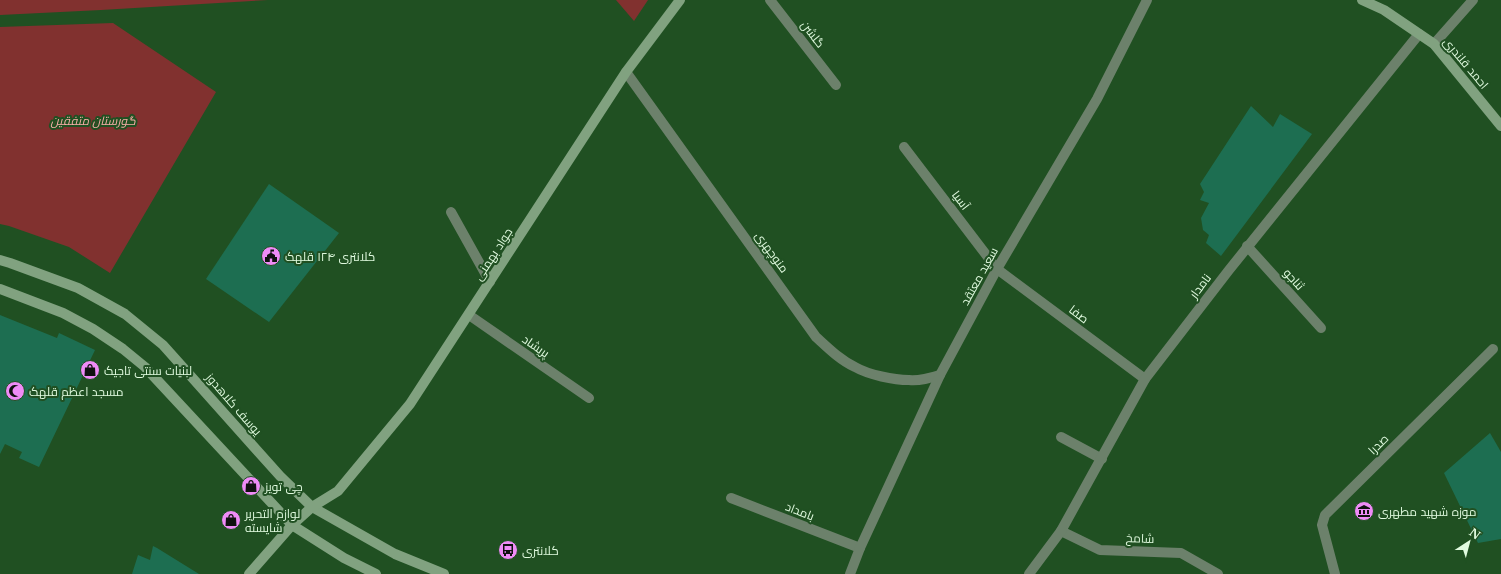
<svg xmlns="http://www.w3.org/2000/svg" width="1501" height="574" font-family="'Libre Baskerville',Cairo,serif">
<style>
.green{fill:#81312f}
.building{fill:#1d6e51}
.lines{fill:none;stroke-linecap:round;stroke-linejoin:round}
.street{stroke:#6c816b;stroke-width:10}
.secondary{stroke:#81a280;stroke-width:10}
.labels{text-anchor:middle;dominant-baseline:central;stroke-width:4;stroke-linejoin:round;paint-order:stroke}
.street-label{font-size:12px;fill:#e0fadf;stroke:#205022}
.park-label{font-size:12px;font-style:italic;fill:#f7aea8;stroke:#205022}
.poi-label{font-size:12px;fill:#e0fadf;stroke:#205022;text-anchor:start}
</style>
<rect width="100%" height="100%" fill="#205022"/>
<g class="green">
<path d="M0,0h268l-167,10 -101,5z"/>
<path d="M616,0h32l-14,21z"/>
<path d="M113,23l103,69 -106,181 -41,-26 -60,-21 -9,-2v-197z"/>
</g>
<g class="building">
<path d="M1251,106l22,21 7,-13 32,20 -91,122 -15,-13 3,-8 -6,-5 -2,-12 8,-15 -9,-3 4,-8 -4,-8z"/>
<path d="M269,184l70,49 -70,89 -63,-43z"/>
<path d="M0,315l57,23 2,-5 36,17 -56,117 -20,-9 3,-6 -17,-8 -5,10z"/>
<path d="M1490,433l11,19v87l-23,4 -34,-70z"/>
<path d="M153,546l4,2 42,26h-67l6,-19 12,5z"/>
</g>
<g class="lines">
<g class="street">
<path d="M770,0l66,85"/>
<path d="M1434,44l39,-44"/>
<path d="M626,72l190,265c12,11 24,23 39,30 14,8 39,13 54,13 11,1 21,-2 31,-5"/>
<path d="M904,147l93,122 148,110"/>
<path d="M451,212l39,70"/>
<path d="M1247,246l74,82"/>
<path d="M469,315l120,83"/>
<path d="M1061,437l41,22"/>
<path d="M731,498l129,50"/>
<path d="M1061,531l39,19 81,3 37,21"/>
<path d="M850,574l10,-26 80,-173 57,-106 100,-170 50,-99"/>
<path d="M1029,574l32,-43 84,-152 84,-109 190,-236"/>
<path d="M1335,574l-13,-49 3,-10 168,-166"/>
</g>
<g class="secondary">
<path d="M1362,0l22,10 50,34 67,82"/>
<path d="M0,260l10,3 68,25 47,26 38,31 117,131 32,31 83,47 49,20"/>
<path d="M0,289l63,24 30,16 30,20 22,18 147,158 52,33 32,16"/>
<path d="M249,574l43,-49 20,-18 26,-16 72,-87 216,-332 54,-72"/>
</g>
</g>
<defs>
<symbol id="civic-disc" viewBox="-11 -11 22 22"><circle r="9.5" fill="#ef8bf7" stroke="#205022"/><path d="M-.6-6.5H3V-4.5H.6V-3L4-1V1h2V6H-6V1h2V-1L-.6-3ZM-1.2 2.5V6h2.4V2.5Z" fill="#111"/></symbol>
<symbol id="shop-disc" viewBox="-11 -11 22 22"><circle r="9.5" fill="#ef8bf7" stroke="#205022"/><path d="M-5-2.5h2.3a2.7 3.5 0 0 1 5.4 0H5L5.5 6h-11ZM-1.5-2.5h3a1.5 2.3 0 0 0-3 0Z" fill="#111"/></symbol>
<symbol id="mosque-disc" viewBox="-11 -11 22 22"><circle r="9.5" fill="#ef8bf7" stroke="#205022"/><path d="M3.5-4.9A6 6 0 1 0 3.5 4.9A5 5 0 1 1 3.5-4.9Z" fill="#111"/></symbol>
<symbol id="museum-disc" viewBox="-11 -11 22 22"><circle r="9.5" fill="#ef8bf7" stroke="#205022"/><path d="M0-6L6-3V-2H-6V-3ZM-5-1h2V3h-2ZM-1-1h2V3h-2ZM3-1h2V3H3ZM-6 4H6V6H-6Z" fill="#111"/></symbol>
<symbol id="bus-disc" viewBox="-11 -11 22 22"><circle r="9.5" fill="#ef8bf7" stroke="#205022"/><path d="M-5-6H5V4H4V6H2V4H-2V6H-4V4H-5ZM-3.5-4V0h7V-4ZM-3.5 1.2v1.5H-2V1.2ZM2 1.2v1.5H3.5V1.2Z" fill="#111"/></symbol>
</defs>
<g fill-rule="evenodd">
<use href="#civic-disc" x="260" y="245" width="22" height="22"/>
<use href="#shop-disc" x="79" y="359" width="22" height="22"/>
<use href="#mosque-disc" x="4" y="380" width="22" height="22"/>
<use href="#shop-disc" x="240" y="475" width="22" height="22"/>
<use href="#museum-disc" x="1353" y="500" width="22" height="22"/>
<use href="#shop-disc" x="220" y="509" width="22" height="22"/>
<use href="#bus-disc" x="497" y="539" width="22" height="22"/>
</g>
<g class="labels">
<g class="street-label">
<text transform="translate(813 34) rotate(52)">گلشن</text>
<text transform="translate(1466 63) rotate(50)">احمد قلندری</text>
<text transform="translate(961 200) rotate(53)">آسیا</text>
<text transform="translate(772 252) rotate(54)">منوچهری</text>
<text transform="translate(493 254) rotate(-57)">جواد بهمنی</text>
<text transform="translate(979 276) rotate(-61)">سعید معتقد</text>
<text transform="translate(1294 279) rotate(48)">ثناجو</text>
<text transform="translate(1200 286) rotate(-53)">نامدار</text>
<text transform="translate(1079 314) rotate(37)">صفا</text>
<text transform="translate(536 346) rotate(35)">پریشاد</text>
<text transform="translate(234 404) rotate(49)">یوسف کلاهدوز</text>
<text transform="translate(1378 444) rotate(-45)">صدرا</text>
<text transform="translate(800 511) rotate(21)">بامداد</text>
<text transform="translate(1140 538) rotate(2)">شامخ</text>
</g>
<g class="park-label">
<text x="93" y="120">گورستان متفقین</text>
</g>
<g class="poi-label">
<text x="285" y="256">کلانتری ۱۲۴ قلهک</text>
<text x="104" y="370">لبنیات سنتی تاجیک</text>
<text x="29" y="391">مسجد اعظم قلهک</text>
<text x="265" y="486">چی تویز</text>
<text x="1378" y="511">موزه شهید مطهری</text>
<text x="245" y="513">لوازم التحریر<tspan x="245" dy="14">شایسته</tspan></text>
<text x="522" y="550">کلانتری</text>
</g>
</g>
<g transform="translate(1469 542) rotate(36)" stroke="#205022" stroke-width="3" paint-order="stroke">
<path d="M0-3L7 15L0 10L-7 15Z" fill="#e0fadf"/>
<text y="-6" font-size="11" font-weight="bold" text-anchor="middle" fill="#e0fadf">N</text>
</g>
</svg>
